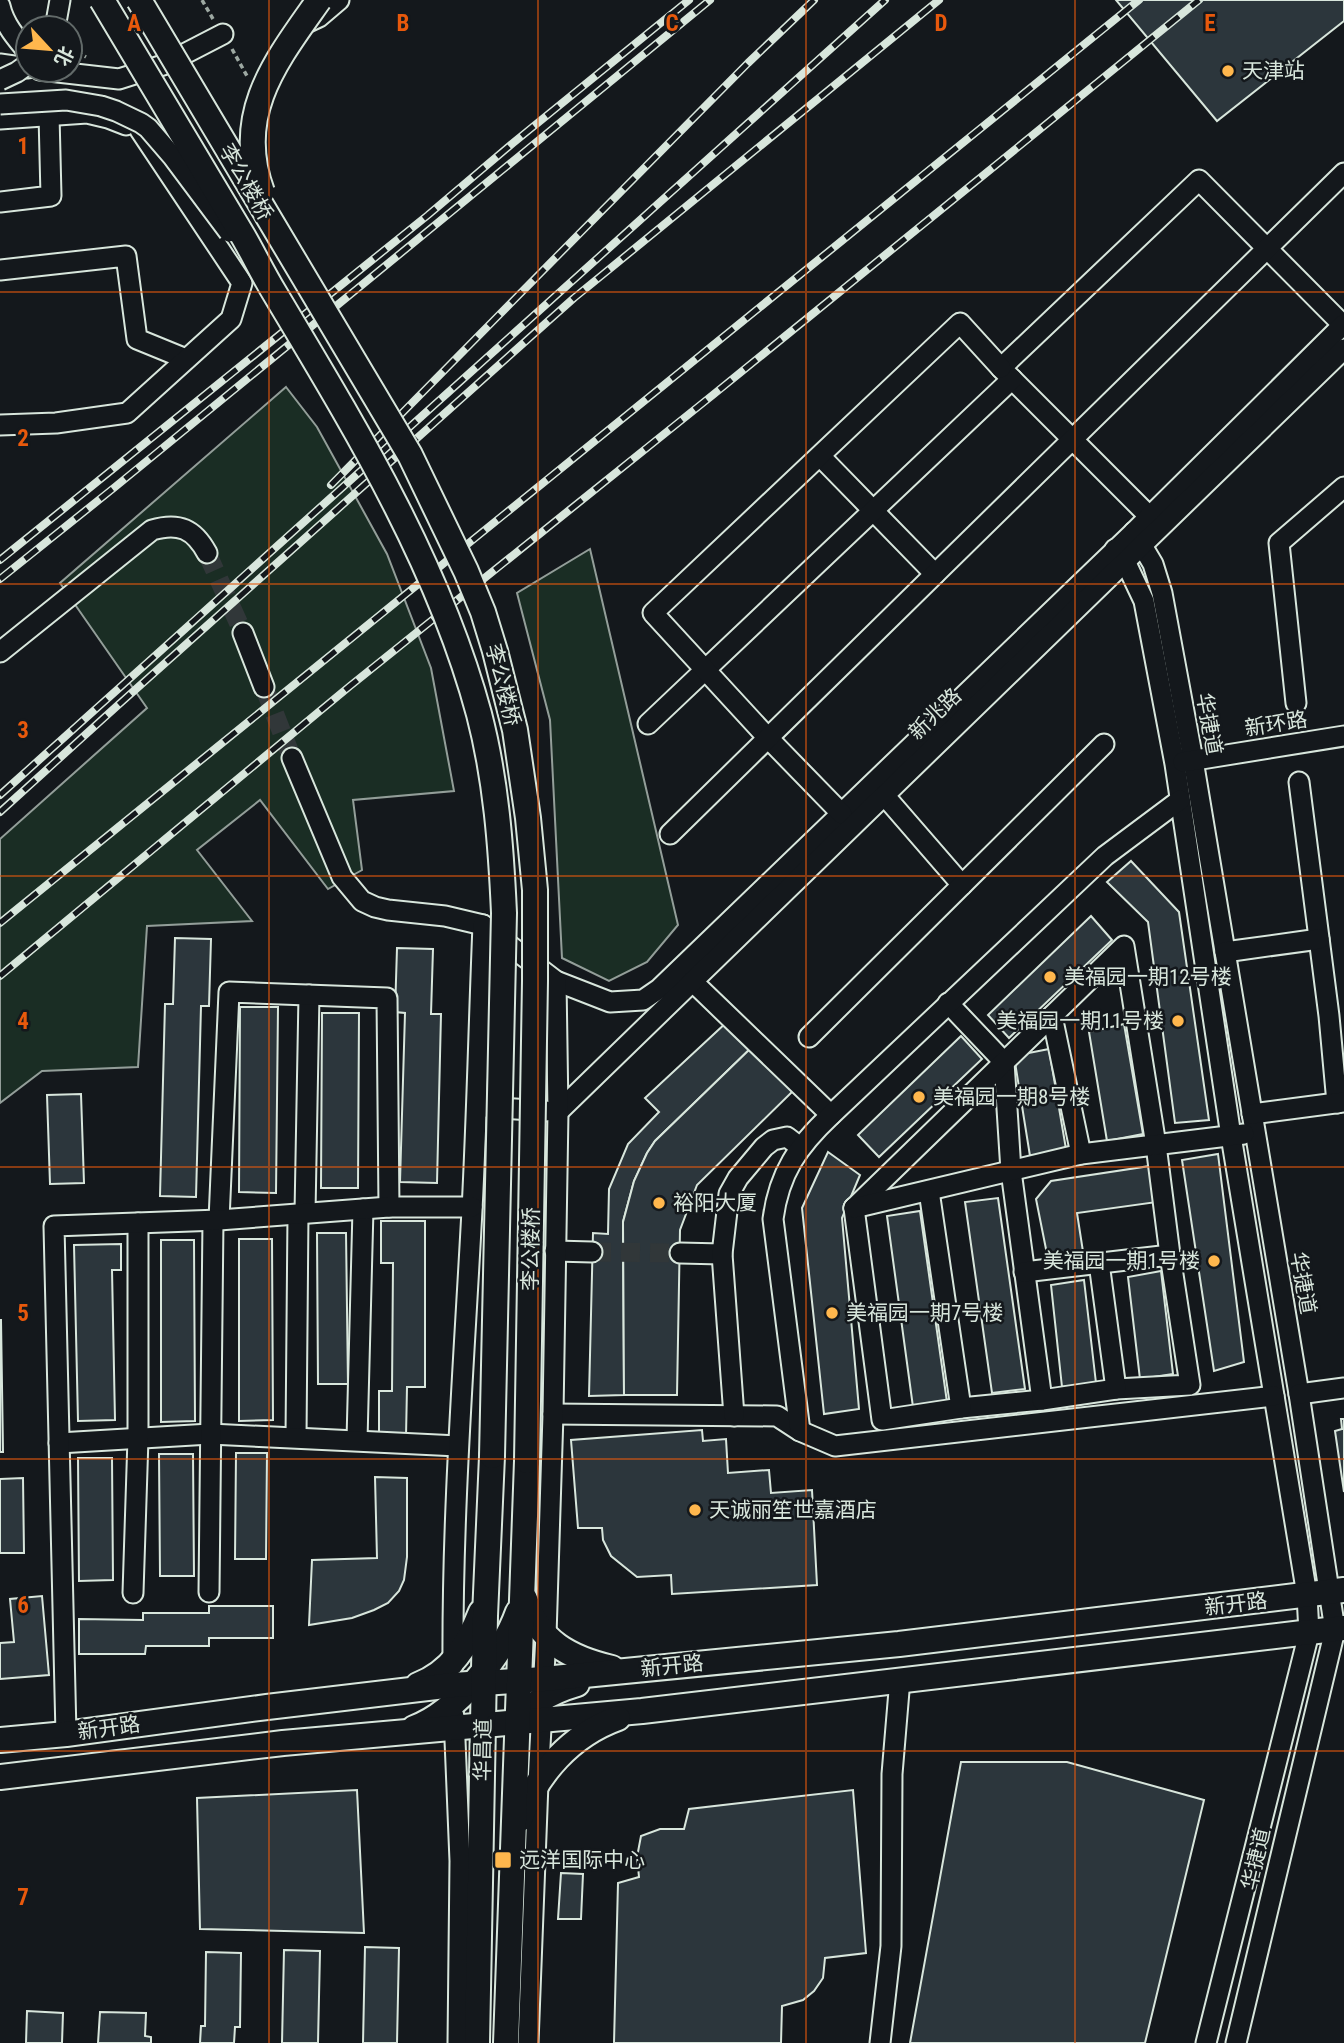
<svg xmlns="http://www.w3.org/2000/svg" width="1344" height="2043" font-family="'Roboto Condensed','Noto Sans SC',sans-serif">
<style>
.green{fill:#1a2d24;stroke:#939e99;stroke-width:2}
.building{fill:#2c363c;stroke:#d8e6dc;stroke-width:2}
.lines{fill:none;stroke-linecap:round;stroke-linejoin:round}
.minor-tunnel{stroke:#313739;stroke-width:19;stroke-dasharray:19 10;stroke-linecap:butt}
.minor-casing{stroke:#d8e6dc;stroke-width:23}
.major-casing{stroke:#d8e6dc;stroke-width:28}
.path{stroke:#9da8a2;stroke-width:3.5;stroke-dasharray:5 3.5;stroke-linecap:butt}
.minor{stroke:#14181c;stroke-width:19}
.major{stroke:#14181c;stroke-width:24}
.rail-casing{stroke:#d8e6dc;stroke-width:8}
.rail{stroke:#14181c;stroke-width:5;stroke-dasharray:16;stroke-linecap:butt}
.minor-bridge-casing{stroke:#d8e6dc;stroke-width:23;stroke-linecap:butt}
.major-bridge-casing{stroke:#d8e6dc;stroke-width:28;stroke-linecap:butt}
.minor-bridge{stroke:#14181c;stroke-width:19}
.major-bridge{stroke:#14181c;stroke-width:24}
.grid{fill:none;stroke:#e8590c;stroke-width:2;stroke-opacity:0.55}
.poi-dot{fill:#ffb74d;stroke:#14181c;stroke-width:2.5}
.labels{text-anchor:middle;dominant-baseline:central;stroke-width:5;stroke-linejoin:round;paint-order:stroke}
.poi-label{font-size:21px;fill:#d8e6dc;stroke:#14181c;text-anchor:start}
.street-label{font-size:21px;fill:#d8e6dc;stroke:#14181c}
.grid-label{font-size:23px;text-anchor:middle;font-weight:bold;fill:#e8590c;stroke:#14181c;stroke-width:5;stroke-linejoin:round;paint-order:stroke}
</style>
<rect width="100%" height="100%" fill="#14181c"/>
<g class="green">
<path d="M286,387l31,40 70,127 44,114 23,123 -101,9 9,70 -34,19 -68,-89 -63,50 55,71 -105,5 -9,141 -96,4 -42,32v-264l147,-131 -87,-125z"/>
<path d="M590,549l88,376 -31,37 -38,19 -47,-23 -12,-238 -33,-127z"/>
</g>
<g class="building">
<path d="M1116,0h228v21l-127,100z"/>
<path d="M1131,861l48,51 30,208 -34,3 -27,-201 -41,-40z"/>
<path d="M1091,916l21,24 -103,98 -21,-23z"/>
<path d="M175,938l36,1 -2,67h-8l-5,191 -36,-1 5,-192h8z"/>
<path d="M397,948l36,1 -2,65h10l-4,169 -37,-1 5,-169 -10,-1z"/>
<path d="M240,1007h38l-2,186 -37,-1z"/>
<path d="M322,1013h37l-1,175h-37z"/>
<path d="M728,1021l23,27 -96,93 -8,12 -13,28 -11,41 1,173 -35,1 4,-163 15,1 1,-45 19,-45 31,-32 -14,-14z"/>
<path d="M1124,1024l19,110 -36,7 -18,-109z"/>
<path d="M961,1036l21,23 -103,98 -21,-22z"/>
<path d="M751,1048l42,43 -96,94 -17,45 -3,165h-53l-1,-173 11,-41 13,-28 8,-12z"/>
<path d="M1049,1049l17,100 -36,7 -16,-100z"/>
<path d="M81,1094l3,89 -34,1 -3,-89z"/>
<path d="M828,1152l32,23 -18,43 17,191 -35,5 -22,-206z"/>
<path d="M1218,1154l26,208 -30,9 -32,-211z"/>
<path d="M1150,1166l7,36 -80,11 7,45 -35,6 -13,-65 15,-18z"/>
<path d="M998,1198l27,191 -33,4 -27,-191z"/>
<path d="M920,1211l27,191 -34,5 -26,-191z"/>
<path d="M381,1221h44v166h-18l-1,50h-27v-46h13l1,-128h-12z"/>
<path d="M317,1233h29l2,151h-30z"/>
<path d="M239,1239h33l1,181 -34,1z"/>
<path d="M161,1240h33l1,181 -34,1z"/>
<path d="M121,1244v26h-9l3,150 -37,1 -4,-176z"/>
<path d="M1161,1271l12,103 -33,5 -12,-102z"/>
<path d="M1084,1280l12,103 -34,4 -11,-102z"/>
<path d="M1,1320l2,132h-3v-132z"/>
<path d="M1341,1419h3v73l-9,-61 7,-2z"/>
<path d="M702,1430l1,11 23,-2 2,34 41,-3 2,23 41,-3 5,95 -145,9 -1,-19 -34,2 -26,-21 -8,-16 -1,-12h-24l-7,-88z"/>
<path d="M236,1453h31l-1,106h-31z"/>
<path d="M159,1454h34l1,122h-34z"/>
<path d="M78,1458h34l1,122 -34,1z"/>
<path d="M375,1477l32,1v79l-3,23 -5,11 -11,12 -14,7 -22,8 -43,7 3,-65 65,-2z"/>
<path d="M23,1478l1,75h-24v-74z"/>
<path d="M42,1596l7,79 -49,4v-36l14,-1 -4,-43z"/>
<path d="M209,1606h64v32h-64v8h-63l-1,8h-66v-35l64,1v-7h66z"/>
<path d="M961,1762h106l137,38 -59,243h-235z"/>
<path d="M357,1790l7,143 -164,-4 -3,-131z"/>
<path d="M853,1790l13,163 -41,5 -2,20 -9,13 -11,9 -21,6 -1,37h-167l4,-160 21,-6 -2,-20 4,-21 19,-7h24l5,-20z"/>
<path d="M561,1873l22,1 -2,45h-23z"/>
<path d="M365,1947l34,1 -2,95h-34z"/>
<path d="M284,1950l36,1 -2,92h-36z"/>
<path d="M206,1952l35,1 -1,74h-5l-1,16h-34l1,-17h4z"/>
<path d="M27,2011l36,2 -1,30h-36z"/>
<path d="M100,2012l46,1 -1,23 6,1v6h-53z"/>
</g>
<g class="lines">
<g class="minor-tunnel">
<path d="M207,553l36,80"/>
<path d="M264,687l28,71"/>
<path d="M592,1252l88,1"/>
</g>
<defs>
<g id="minor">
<path d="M0,6c4,18 16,32 28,46"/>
<path d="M304,24l15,-7 20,-17"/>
<path d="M55,28l5,-28"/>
<path d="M0,64l28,4"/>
<path d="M40,70l79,9 44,-14 60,-31"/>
<path d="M0,119l87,-6 21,5 18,7"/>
<path d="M0,202l51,-6 -2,-81"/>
<path d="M0,270l126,-14 11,83 49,20"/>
<path d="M0,425l56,-2 71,-10 104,-94 11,-36 -102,-153"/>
<path d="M820,456l115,118"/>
<path d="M1149,516l-148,-148 198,-188 144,145"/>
<path d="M1134,532l19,32 9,29 31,167 106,634 36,236 -99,413"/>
<path d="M1115,549l10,12 19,40 31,163 56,372 76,459 2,38 -103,410"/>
<path d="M243,633l21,54"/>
<path d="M0,652l152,-122c27,-8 42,-1 55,23"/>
<path d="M1296,703l-17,-160 65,-56"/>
<path d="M648,724l364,-345"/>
<path d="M292,758l50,119 20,24 13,6 13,3 57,6 38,9 73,56 54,21 33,-2 16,-11 475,-457 210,-208"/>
<path d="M1183,762l161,-26"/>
<path d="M1299,782l30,234 8,87"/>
<path d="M884,795l78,90"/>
<path d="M842,814l-74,-76 -115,-125 307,-290 41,45"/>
<path d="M670,834l674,-661"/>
<path d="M1225,952l94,-13"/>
<path d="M692,981l139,134"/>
<path d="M948,1003l56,59 7,109 31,229 -81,8"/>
<path d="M1052,1016l29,138"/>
<path d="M809,1037l295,-293"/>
<path d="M485,1107l61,4"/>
<path d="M558,1112l786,-763"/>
<path d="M1252,1114l92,-12"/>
<path d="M854,1208l270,-262 32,199 14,110 20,130 -74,4 -74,11"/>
<path d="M854,1208l28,212 79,-12 -32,-217"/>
<path d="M854,1208l227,-54 163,-20"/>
<path d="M305,1213l4,-218"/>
<path d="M219,1220l10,-228 158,6 2,209"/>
<path d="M555,1251l37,1"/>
<path d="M680,1253l42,1"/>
<path d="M1099,1263l17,126"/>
<path d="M1024,1272l146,-17"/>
<path d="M1299,1394l45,-6"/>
<path d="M553,1414l224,2 23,15 35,15 439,-50"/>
<path d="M734,1416l-12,-162 7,-60 9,-16 26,-31 9,-7 14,-3 13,10"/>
<path d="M800,1431l-27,-212c6,-46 25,-73 58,-104l274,-259 75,-56"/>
<path d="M296,1437l2,-223"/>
<path d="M357,1440l6,-231"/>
<path d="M59,1443l151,-9 248,12"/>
<path d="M209,1592l4,-372"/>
<path d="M133,1593l5,-155v-215"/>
<path d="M453,1665c-1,-152 11,-303 19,-455 5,-95 7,-190 11,-285"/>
<path d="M454,1716l6,145 -2,182"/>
<path d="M66,1734l-12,-508 165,-6 170,-13h83"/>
<path d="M528,2043l10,-260 8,-147 7,-222 5,-302 -2,-131"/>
<path d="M880,2043l11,-97 1,-172 8,-95"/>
</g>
<g id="major">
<path d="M525,1599c14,43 45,59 87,69"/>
<path d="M418,1685c33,-13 50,-40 63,-73"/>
<path d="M516,1726c12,-23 37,-35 61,-42"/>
<path d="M414,1728c43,-16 89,-74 104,-116"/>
<path d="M0,1740l66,-6 201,-27 186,-22 91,-6 355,-35 445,-54"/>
<path d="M0,1777l283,-34 359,-32 702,-83"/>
<path d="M520,1819c17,-46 51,-84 98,-101"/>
<path d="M477,2043l8,-427 7,-160"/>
<path d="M506,2043l21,-582"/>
</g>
</defs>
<use href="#minor" class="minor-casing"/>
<use href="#major" class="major-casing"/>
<g class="path">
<path d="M202,0l11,19"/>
<path d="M70,48l16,9"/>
<path d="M232,49l15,27"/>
</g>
<use href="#minor" class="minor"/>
<use href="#major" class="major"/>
<defs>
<g id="rail">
<path d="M331,485l417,-422 66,-63"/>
<path d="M0,560l428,-345 85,-72 176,-143"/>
<path d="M0,579l115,-92 595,-487"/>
<path d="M0,795l885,-795"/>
<path d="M0,812l117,-106 457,-408 365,-298"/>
<path d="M0,923l1139,-923"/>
<path d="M0,976l350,-290 364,-292 485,-394"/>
</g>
</defs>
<use href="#rail" class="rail-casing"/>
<use href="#rail" class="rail"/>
<defs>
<g id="minor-bridge">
<path d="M0,80l17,-8 11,-8"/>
<path d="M0,104l66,-4 35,6 15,5 25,12 7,5 25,29 56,75"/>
</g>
<g id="major-bridge">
<path d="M102,0c47,79 94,158 141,236 11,19 20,38 31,56 80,134 164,270 205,422 17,65 22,132 25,199l-12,543"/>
<path d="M139,0l271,455 56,116 17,41 12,39 20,79 13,88 7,72v91l-8,480"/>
<path d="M262,192c-29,-78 14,-131 57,-192"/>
</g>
</defs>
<use href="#minor-bridge" class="minor-bridge-casing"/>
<use href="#major-bridge" class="major-bridge-casing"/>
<use href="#minor-bridge" class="minor-bridge"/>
<use href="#major-bridge" class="major-bridge"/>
</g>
<path class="grid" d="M269,0v2043M538,0v2043M806,0v2043M1075,0v2043M0,292h1344M0,584h1344M0,876h1344M0,1167h1344M0,1459h1344M0,1751h1344"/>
<g class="poi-dot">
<circle cx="1228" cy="71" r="7"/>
<circle cx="1050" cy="977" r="7"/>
<circle cx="1178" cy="1021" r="7"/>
<circle cx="919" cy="1097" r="7"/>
<circle cx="659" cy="1203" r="7"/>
<circle cx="1214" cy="1261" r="7"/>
<circle cx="832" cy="1313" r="7"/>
<circle cx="695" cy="1510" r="7"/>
<rect x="494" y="1851" width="18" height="18" rx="3.5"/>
</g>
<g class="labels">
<g class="poi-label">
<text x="1242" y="71">天津站</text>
<text x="1064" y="977">美福园一期12号楼</text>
<text x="1164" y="1021" text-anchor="end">美福园一期11号楼</text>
<text x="933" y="1097">美福园一期8号楼</text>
<text x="673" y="1203">裕阳大厦</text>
<text x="1200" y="1261" text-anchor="end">美福园一期1号楼</text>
<text x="846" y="1313">美福园一期7号楼</text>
<text x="709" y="1510">天诚丽笙世嘉酒店</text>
<text x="519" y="1860">远洋国际中心</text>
</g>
<g class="street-label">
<text transform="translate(246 182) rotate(60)">李公楼桥</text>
<text transform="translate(503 685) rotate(76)">李公楼桥</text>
<text transform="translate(935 714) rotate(-44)">新兆路</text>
<text transform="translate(1209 724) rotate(80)">华捷道</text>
<text transform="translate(1276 724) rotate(-9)">新环路</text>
<text transform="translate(531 1249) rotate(-89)">李公楼桥</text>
<text transform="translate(1303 1283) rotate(80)">华捷道</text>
<text transform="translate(1236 1604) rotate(-7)">新开路</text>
<text transform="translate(672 1666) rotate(-6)">新开路</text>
<text transform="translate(109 1728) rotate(-8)">新开路</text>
<text transform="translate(483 1750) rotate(-89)">华昌道</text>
<text transform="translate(1256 1859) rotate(-77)">华捷道</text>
</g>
</g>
<g class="grid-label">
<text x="134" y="31">A</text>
<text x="403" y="31">B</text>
<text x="672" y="31">C</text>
<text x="941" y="31">D</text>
<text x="1210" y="31">E</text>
<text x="23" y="154">1</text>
<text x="23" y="446">2</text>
<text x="23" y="738">3</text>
<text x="23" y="1029">4</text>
<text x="23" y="1321">5</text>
<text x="23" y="1613">6</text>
<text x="23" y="1905">7</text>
</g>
<g transform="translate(49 49) rotate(116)"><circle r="33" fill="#14181c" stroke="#626a69" stroke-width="2"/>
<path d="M0-5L12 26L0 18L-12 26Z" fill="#ffb74d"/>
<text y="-10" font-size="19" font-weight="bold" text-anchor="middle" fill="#d8e6dc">北</text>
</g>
</svg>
